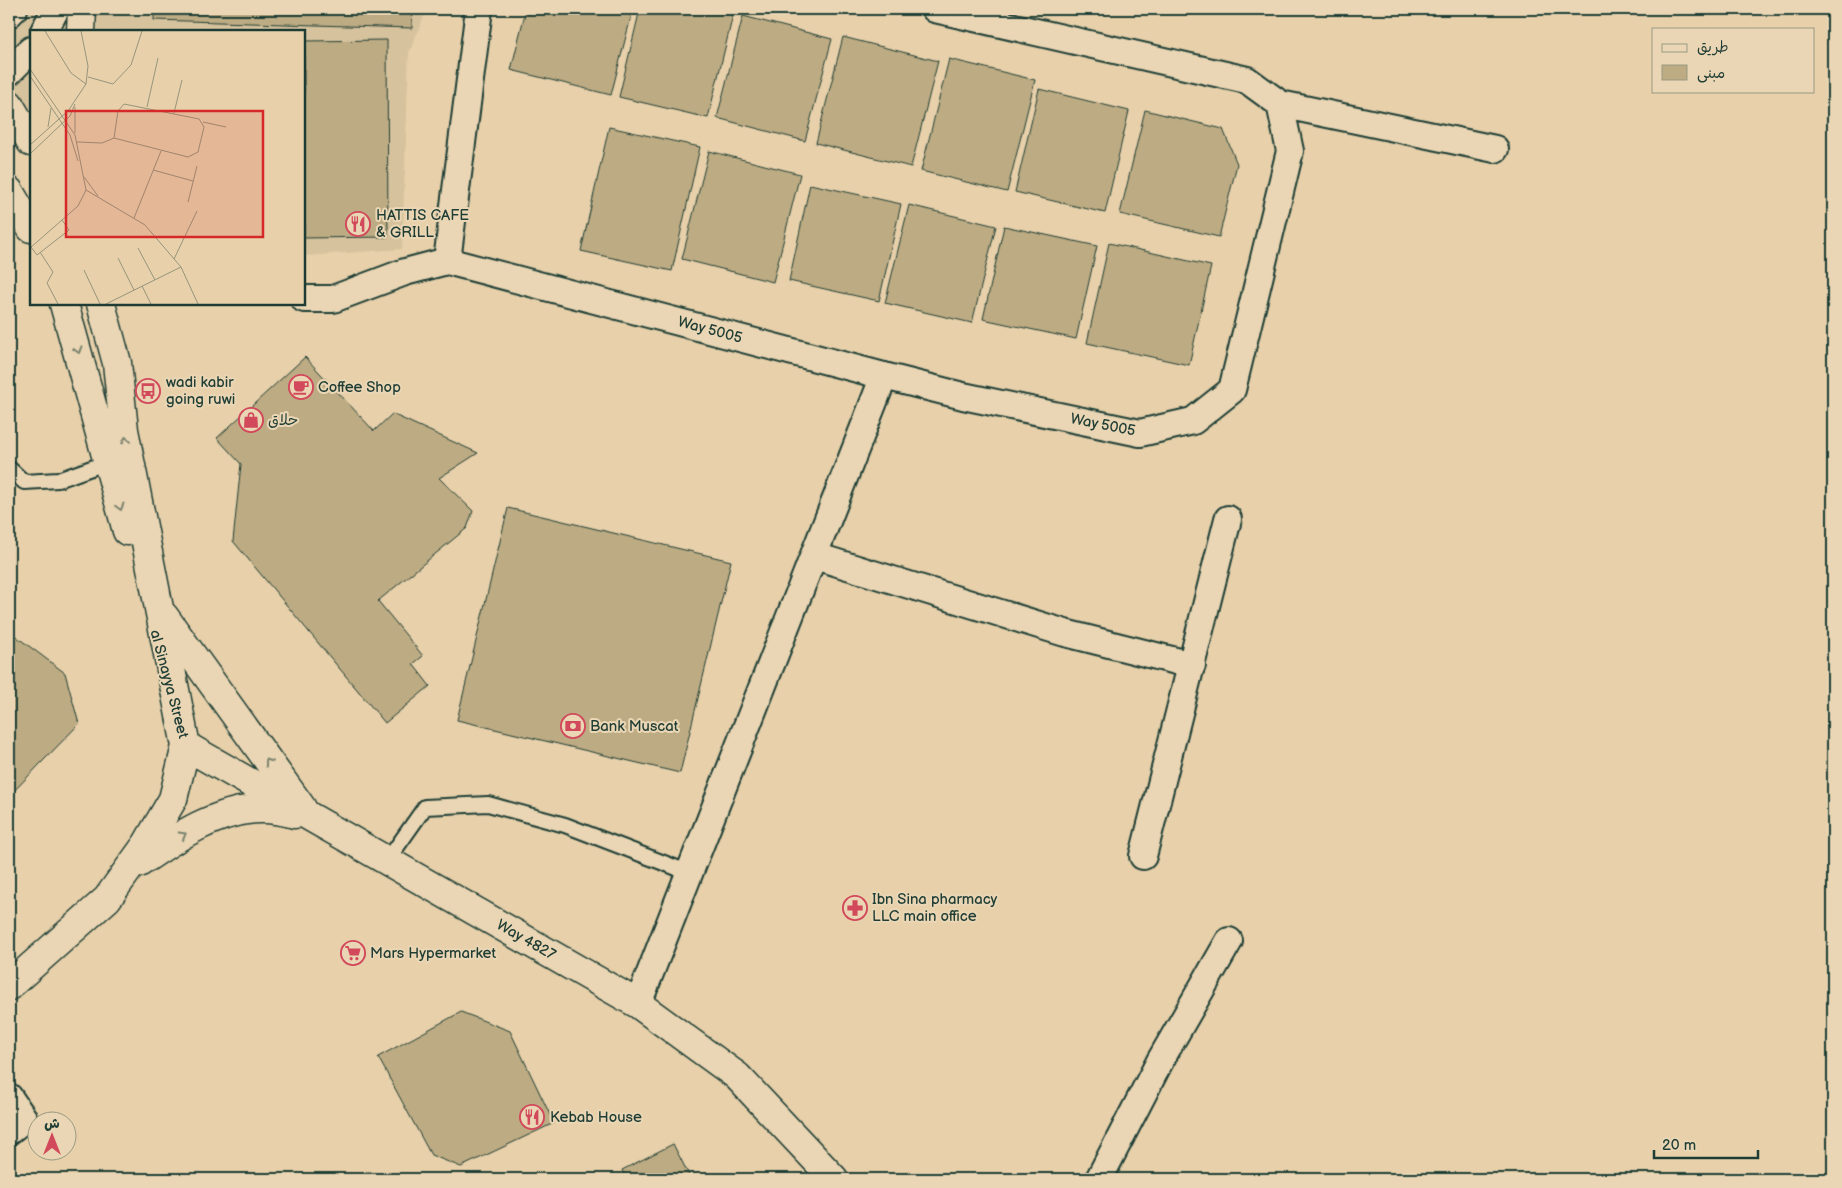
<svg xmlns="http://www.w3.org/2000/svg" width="1842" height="1188" font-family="'Balsamiq Sans','Playpen Sans Arabic',sans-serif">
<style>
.built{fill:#d6c29c}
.building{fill:#bdab83;stroke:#1f3d34}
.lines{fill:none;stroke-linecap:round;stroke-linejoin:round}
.service-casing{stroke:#1f3d34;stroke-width:18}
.minor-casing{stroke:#1f3d34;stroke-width:30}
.tertiary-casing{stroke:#1f3d34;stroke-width:31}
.service{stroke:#ead6b4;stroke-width:14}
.minor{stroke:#ead6b4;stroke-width:26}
.tertiary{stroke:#ead6b4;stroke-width:28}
.oneway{stroke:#7a826e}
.labels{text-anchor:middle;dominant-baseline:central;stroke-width:4;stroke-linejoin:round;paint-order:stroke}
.poi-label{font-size:15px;fill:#1f3d34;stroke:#ead6b4;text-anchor:start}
.street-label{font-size:15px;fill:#1f3d34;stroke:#ead6b4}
.inset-road{fill:none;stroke:#97957b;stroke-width:1}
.view{fill:#d62828;fill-opacity:0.15;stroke:#d62828;stroke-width:2.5}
.inset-edge{fill:none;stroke:#1f3d34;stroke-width:2.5}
</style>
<rect width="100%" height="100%" fill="#e7d0aa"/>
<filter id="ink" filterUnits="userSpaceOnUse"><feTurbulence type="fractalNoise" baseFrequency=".02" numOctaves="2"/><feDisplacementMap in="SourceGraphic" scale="10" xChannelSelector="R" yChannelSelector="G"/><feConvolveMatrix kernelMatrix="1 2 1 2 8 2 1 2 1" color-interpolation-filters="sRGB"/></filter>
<g filter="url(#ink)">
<path class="built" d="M9,9h418l-18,44 -7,196 -98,7v-225h-273v124l-22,-34z"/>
<g class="building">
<path d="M154,9h259l-1,19 -258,-8z"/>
<path d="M526,9h107l-22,86 -100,-25z"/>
<path d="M640,9h66l27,6 -25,103 -89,-21z"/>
<path d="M743,16l89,23 -27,102 -88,-23z"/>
<path d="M843,37l95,24 -27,106 -95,-24z"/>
<path d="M387,40l1,197 -84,1v-197z"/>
<path d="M949,59l86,21 -28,112 -86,-21z"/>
<path d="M1039,89l90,22 -24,102 -90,-21z"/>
<path d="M1145,110l78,19 14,35 -18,73 -99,-23z"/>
<path d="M609,127l91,20 -28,124 -91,-20z"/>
<path d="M709,151l91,23 -27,108 -91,-23z"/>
<path d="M810,184l91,20 -22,97 -90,-20z"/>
<path d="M909,205l87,21 -24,97 -87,-20z"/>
<path d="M1004,226l93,20 -21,93 -93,-20z"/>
<path d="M1109,243l102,23 -22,99 -102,-22z"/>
<path d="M305,357l69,74 18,-17 86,39 -39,25 34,33 -6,17 -89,73 45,55 -10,8 17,22 -45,37 -152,-182 8,-77 -24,-26z"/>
<path d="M508,508l223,53 -51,212 -223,-53z"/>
<path d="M9,631l56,42 14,51 -70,72z"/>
<path d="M461,1012l49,19 44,92 -93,44 -30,-12 -53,-98z"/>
<path d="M673,1144l18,35h-65l-4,-9z"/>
</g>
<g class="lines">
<defs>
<g id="service">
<path d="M9,468l15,14 34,-2 50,-18"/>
<path d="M387,861l38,-54 63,-3 77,21 125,48"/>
</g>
<g id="minor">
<path d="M9,14l5,-5"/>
<path d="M44,31l12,-22"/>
<path d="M9,72l22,-22"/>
<path d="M1280,104l215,45"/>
<path d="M447,261l32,-252"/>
<path d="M304,299h29l72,-27 42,-11 437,115 79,20 177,37 53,-12 39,-31 58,-239 -10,-47 -33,-24 -312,-71"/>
<path d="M815,556l250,77 127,32"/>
<path d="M1143,856l85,-337"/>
<path d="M638,1004l246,-628"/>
<path d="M9,1097l15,22 -15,12"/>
<path d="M1099,1179l61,-118 69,-120"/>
</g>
<g id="tertiary">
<path d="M81,31l1,-22"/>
<path d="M9,104l22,38"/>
<path d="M9,191l22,37"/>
<path d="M64,304l63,227"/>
<path d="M164,616l138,192"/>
<path d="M186,746l452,258 99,72 97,103"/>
<path d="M139,863c36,-25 81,-56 126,-54 10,0 21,3 30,5"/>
<path d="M9,986l98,-87 39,-54 27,-46 13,-53 -62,-316 -7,-67 -16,-59"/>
</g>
</defs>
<use href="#service" class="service-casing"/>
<use href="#minor" class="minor-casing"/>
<use href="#tertiary" class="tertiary-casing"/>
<use href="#service" class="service"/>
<use href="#minor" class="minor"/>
<use href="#tertiary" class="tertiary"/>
</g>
<defs><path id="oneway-chevron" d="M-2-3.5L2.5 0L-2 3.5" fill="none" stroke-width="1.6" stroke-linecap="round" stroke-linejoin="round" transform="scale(1.25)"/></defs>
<g class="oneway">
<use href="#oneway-chevron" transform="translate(78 350) rotate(74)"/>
<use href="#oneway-chevron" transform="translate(126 440) rotate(-101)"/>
<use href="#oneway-chevron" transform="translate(120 507) rotate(75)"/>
<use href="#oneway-chevron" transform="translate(268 762) rotate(-126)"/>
<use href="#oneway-chevron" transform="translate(183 835) rotate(-30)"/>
</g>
</g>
<defs>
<symbol id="restaurant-ring" viewBox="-11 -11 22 22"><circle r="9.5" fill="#ead6b4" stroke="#d1495b" stroke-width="1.5"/><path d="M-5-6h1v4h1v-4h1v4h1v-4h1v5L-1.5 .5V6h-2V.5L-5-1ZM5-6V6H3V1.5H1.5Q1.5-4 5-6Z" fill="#d1495b"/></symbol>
<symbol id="cafe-ring" viewBox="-11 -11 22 22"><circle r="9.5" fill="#ead6b4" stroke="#d1495b" stroke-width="1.5"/><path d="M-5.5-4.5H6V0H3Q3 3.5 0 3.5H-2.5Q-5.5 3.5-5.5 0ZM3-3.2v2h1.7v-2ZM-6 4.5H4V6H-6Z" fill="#d1495b"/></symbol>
<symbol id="bus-ring" viewBox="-11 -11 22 22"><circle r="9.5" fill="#ead6b4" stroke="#d1495b" stroke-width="1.5"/><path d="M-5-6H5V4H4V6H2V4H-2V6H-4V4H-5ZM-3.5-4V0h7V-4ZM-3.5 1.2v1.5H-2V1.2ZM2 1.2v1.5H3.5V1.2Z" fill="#d1495b"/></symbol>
<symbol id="shop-ring" viewBox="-11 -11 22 22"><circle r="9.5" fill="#ead6b4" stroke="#d1495b" stroke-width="1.5"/><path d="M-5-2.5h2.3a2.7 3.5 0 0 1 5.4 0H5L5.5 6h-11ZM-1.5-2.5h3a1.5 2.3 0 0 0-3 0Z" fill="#d1495b"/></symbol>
<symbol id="bank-ring" viewBox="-11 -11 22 22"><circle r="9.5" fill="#ead6b4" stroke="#d1495b" stroke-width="1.5"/><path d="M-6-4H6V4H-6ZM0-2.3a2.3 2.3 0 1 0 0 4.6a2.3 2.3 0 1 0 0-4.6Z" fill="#d1495b"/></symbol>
<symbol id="pharmacy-ring" viewBox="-11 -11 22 22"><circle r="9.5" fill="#ead6b4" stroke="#d1495b" stroke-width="1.5"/><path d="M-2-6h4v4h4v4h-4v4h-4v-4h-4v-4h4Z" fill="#d1495b"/></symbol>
<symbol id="supermarket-ring" viewBox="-11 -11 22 22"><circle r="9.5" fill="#ead6b4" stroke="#d1495b" stroke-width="1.5"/><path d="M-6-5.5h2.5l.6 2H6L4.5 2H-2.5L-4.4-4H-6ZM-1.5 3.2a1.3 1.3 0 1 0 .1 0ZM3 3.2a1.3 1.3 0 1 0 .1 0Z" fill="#d1495b"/></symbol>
</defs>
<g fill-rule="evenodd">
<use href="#restaurant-ring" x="344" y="210" width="28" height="28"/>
<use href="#cafe-ring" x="287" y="373" width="28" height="28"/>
<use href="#bus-ring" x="134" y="377" width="28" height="28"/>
<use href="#shop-ring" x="237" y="406" width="28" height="28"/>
<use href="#bank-ring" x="559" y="712" width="28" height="28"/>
<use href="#pharmacy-ring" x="841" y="894" width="28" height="28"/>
<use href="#supermarket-ring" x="339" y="939" width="28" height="28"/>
<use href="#restaurant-ring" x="518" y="1103" width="28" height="28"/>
</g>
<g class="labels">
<g class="poi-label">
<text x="376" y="215">HATTIS CAFE<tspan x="376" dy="17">&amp; GRILL</tspan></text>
<text x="166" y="382">wadi kabir<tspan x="166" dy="17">going ruwi</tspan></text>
<text x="318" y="387">Coffee Shop</text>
<text x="268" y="420">حلاق</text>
<text x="590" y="726">Bank Muscat</text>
<text x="872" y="899">Ibn Sina pharmacy<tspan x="872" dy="17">LLC main office</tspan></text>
<text x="370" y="953">Mars Hypermarket</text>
<text x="550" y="1117">Kebab House</text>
</g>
<g class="street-label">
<text transform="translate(710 330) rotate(15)">Way 5005</text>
<text transform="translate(1103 425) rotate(11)">Way 5005</text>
<text transform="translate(169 684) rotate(75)">al Sinayya Street</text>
<text transform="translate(526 940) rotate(30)">Way 4827</text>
</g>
</g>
<g transform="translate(30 30)">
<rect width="275" height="275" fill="#e7d0aa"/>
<path class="inset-road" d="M15,1l26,42 15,11M0,39l45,66 11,55 -8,16 -48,42M0,46l40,59 8,26M58,47l25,7 18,-19 11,-34M117,77l11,-49M144,83l8,-33M173,92l23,5M18,97l3,-19M45,103v-26M47,112l25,1 12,-5 74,19 10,-5 6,-25 -5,-8 -75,-15 -6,7 -4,27M0,115l38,-34 18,-27 2,-18 -7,-35M0,124l40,-38 5,-12M123,140l40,11M54,147l14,19M56,160l59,35 36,42 17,37M158,172l9,-36M104,188l27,-67M1,217l6,8 32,-25 -7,-10M108,218l17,32M10,222l13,20 -6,11 11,21M88,228l16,32M144,229l23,-48M54,240l16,34M112,256l9,18M76,274l75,-37"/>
<path class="view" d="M36,81h197v126h-197z"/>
<rect width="275" height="275" class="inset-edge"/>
</g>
<rect width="1842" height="1188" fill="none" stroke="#ead6b4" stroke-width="30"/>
<rect x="15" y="15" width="1812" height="1158" fill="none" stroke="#1f3d34" stroke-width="2" filter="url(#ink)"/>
<rect x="1652" y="28" width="162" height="65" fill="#ead6b4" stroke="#999981"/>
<rect x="1662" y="44" width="25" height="8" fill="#ead6b4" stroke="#999981"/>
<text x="1697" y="52" font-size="15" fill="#1f3d34">طريق</text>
<rect x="1662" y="65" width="25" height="15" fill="#bdab83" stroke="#999981"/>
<text x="1697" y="78" font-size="15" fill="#1f3d34">مبنى</text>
<g transform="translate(52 1136)"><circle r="24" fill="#ead6b4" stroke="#999981"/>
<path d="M0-4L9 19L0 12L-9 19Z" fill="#d1495b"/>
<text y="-8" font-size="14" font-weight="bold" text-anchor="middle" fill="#1f3d34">ش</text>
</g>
<path d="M1654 1150v8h104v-8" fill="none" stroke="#1f3d34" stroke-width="2.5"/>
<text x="1662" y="1150" font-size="15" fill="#1f3d34" stroke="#ead6b4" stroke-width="4" paint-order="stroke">20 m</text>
</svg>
